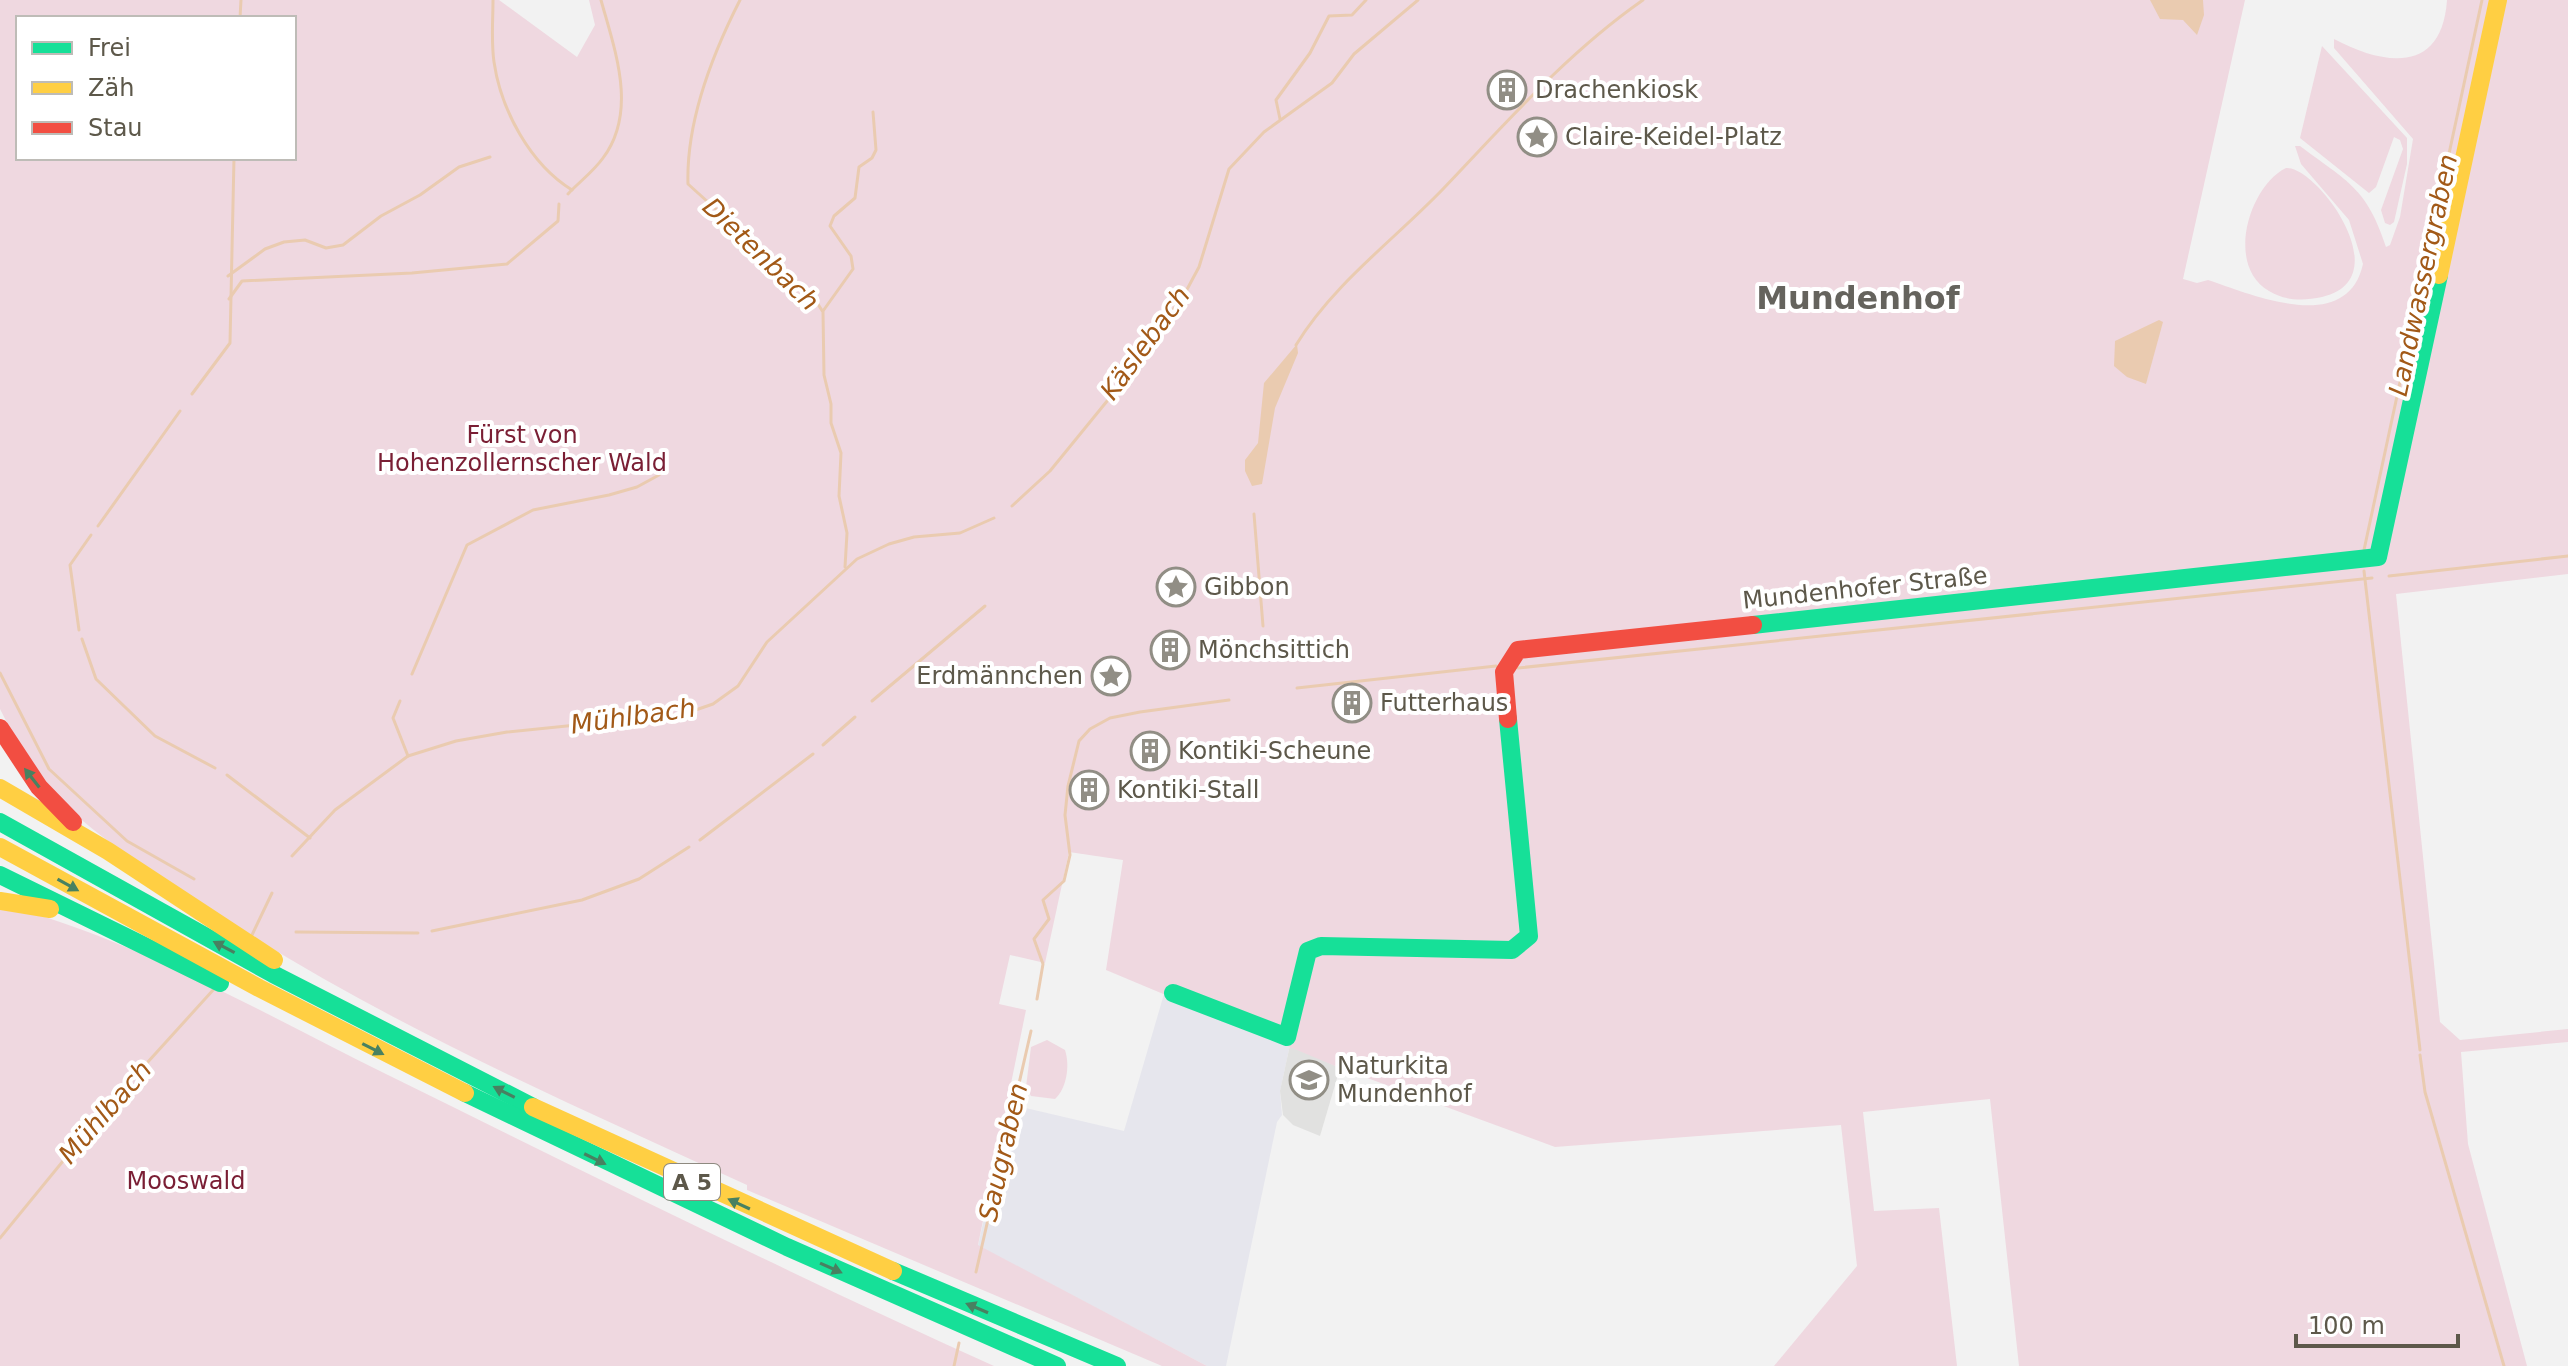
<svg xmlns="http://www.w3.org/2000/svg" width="2568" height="1366" font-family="'DejaVu Sans',sans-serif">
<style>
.commercial{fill:#e6e6ed}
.education{fill:#e1e1e0}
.green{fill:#efd8e0;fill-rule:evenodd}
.water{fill:#eacbb0}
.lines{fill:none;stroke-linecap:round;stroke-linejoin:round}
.stream{stroke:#eacbb0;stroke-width:3}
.fast{stroke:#16e098;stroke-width:18}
.slow{stroke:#ffcf43;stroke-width:18}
.jam{stroke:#f24e42;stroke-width:18}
.oneway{fill:#488161}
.labels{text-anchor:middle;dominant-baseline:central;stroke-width:8;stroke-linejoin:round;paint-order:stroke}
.shield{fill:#fff;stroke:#8e8a80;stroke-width:2}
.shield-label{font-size:22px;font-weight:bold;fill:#5d584a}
.poi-label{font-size:24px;fill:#5d584a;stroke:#fff;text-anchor:start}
.park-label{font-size:24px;fill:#7a1e34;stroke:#fff}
.street-label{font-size:24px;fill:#5d584a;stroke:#fff}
.water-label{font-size:26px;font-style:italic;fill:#a25917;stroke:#fff}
.district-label{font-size:32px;font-weight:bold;fill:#65635d;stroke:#fff}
</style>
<rect width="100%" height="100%" fill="#f2f2f2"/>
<path class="commercial" d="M1164,994l126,51 -10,46 2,24 -5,7 -51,244h-19l-229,-120 31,-142 115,27z"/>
<path class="education" d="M1290,1045l50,23 -20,68 -27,-11 -10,-10 -3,-24z"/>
<g class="green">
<path d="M0,0h499l78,57 18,-32 -6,-25h1656l-62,279 14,4 11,-3c45,15 139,56 155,-16l-14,-44 -48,-56 -6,-18h5c48,36 67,42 86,101l4,-2 10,-28 13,-78 -79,-91v-9c51,27 108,35 113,-39h121v574l-172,20 44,428 20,18 108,-11v13l-107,10 7,92 59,222h-508l-29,-267 -127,13 11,99 65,-3 18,158h-183l83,-100 -16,-141 -286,22 -215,-79 -234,-98 17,-110 -54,-8 -24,111 -35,-8 -11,49 27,6 -48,235 229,121h-45l-415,-176v-5c-188,-86 -379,-169 -551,-285 -47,-31 -97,-60 -136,-101 -24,-25 -44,-58 -60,-90zM18,18h276v140h-276z"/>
<path d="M2322,46l85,92v26l-13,58 -4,3 -5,-2 -4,-13 22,-61 -3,-9 -6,-3 -18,50 -7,6 -69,-55z"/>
<path d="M2286,168c30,-3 115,111 36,129 -18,4 -37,4 -53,-6 -44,-25 -20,-105 17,-123z"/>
<path d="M0,904c134,34 264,110 388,171 201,99 402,199 606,291h-994z"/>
<path d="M1047,1040l18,10c5,15 2,38 -10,49l-24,-3 -5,-9 5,-40z"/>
</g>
<g class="water">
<path d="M2150,0h53l1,15 -7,20 -14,-15 -23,-1z"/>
<path d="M2159,320l4,2 -17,62 -19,-7 -13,-11 1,-25z"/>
<path d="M1297,344l1,9 -23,55 -13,76 -10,2 -7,-15v-11l13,-17 6,-60z"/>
</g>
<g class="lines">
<g class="stream">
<path d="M493,0c0,20 -2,42 1,62 7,48 36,102 78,128"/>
<path d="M740,0c-28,55 -54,121 -52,184l126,114 9,14 1,63 7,29v19l10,30 -2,43 8,37 -2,34"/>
<path d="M240,18l1,-18"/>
<path d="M1280,119l-4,-19 34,-47 19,-37 23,-1 14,-15"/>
<path d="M568,194c11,-12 25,-22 35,-36 35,-47 12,-107 -2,-158"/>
<path d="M228,276l37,-27 19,-7 21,-2 21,8 17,-3 38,-29 39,-21 39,-28 31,-10"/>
<path d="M229,299l13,-18 170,-8 95,-9 51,-43 1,-17"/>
<path d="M823,311l30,-42 -2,-13 -21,-30 4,-10 21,-18 4,-31 13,-9 4,-8 -3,-38"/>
<path d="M1296,345c37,-61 98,-105 147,-156 63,-66 124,-136 200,-189"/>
<path d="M192,394l38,-51 4,-185"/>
<path d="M1012,506l38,-35 62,-76 72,-100 15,-28 30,-98 35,-37 68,-49 22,-29 64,-54"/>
<path d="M1254,514l9,112"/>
<path d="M98,526l82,-115"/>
<path d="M2364,550l118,-550"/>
<path d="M2364,571l56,479"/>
<path d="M2389,576l179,-20"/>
<path d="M79,630l-9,-65 21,-30"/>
<path d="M82,639l14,40 59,57 60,32"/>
<path d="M1518,668l854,-90"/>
<path d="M0,673l49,96 78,72 67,38"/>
<path d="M412,674l55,-129 66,-35 76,-15 28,-8 22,-12"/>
<path d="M1297,688l199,-22"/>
<path d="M400,701l-7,17 15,38"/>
<path d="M872,701l113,-95"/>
<path d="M823,745l32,-28"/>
<path d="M227,775l83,63"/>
<path d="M700,840l113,-86"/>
<path d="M292,856l43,-46 73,-54 48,-15 51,-9 177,-18 29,-10 25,-18 29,-44 90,-83 32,-15 25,-7 46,-4 34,-15"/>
<path d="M432,931l150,-31 57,-21 50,-32"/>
<path d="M296,932l122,1"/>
<path d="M252,935l20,-42"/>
<path d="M1037,999l6,-35 -9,-25 15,-20 -6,-19 21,-19 6,-26 -5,-40 3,-29 11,-45 11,-12 20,-11 30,-6 89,-12"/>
<path d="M2420,1055l5,37 79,274"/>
<path d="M0,1238l108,-132 106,-117"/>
<path d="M976,1272l55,-241"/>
<path d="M954,1366l5,-23"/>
</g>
<g class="fast">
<path d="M1753,625l625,-68 61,-282"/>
<path d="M0,822l273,152 260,133"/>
<path d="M0,875l220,108"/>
<path d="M1173,993l114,44 21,-86 13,-5 191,4 17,-14 -21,-217"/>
<path d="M465,1093l322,154 270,119"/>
<path d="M893,1271l224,95"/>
</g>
<g class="slow">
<path d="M2439,275l59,-275"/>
<path d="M0,788l108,63 166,109"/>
<path d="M0,847l259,141 206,105"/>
<path d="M0,901l50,8"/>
<path d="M533,1107l360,164"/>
</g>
<g class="jam">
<path d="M1508,719l-4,-47 14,-22 235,-25"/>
<path d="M0,728l39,59 34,35"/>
</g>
</g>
<defs><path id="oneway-solid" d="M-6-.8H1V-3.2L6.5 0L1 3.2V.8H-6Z" transform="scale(2)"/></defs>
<g class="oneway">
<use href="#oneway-solid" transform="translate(32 778) rotate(-128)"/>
<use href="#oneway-solid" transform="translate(68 885) rotate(29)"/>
<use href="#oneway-solid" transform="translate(224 947) rotate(-152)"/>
<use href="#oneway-solid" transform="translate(373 1049) rotate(27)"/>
<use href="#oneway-solid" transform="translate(504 1092) rotate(-153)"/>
<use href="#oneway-solid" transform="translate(595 1159) rotate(26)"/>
<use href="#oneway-solid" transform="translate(739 1204) rotate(-155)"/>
<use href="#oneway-solid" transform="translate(831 1268) rotate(24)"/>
<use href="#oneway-solid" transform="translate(977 1308) rotate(-157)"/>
</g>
<defs>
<symbol id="building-ring" viewBox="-11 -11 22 22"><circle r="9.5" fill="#fff" stroke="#918e85" stroke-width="1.5"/><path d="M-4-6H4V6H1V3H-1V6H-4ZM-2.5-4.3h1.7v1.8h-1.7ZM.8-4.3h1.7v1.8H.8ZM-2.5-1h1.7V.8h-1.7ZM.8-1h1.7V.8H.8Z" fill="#918e85"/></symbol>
<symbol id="sight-ring" viewBox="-11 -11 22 22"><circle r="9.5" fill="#fff" stroke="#918e85" stroke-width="1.5"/><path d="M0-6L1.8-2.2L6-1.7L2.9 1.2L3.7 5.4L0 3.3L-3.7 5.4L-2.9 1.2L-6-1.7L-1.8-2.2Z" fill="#918e85"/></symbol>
<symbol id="school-ring" viewBox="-11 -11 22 22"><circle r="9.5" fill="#fff" stroke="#918e85" stroke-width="1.5"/><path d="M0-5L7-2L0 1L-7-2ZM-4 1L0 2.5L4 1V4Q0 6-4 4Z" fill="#918e85"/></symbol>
</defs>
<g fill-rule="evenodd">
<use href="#building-ring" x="1485" y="68" width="44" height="44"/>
<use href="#sight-ring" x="1515" y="115" width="44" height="44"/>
<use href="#sight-ring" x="1154" y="565" width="44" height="44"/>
<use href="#building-ring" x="1148" y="628" width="44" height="44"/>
<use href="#sight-ring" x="1089" y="654" width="44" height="44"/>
<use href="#building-ring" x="1330" y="681" width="44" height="44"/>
<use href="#building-ring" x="1128" y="729" width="44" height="44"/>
<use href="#building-ring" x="1067" y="768" width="44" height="44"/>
<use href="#school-ring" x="1287" y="1058" width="44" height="44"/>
</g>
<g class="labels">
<rect class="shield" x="664" y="1164" width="56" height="36" rx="6"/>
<g class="shield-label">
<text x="692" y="1182">A 5</text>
</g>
<g class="poi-label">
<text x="1535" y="90">Drachenkiosk</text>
<text x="1565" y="137">Claire-Keidel-Platz</text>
<text x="1204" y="587">Gibbon</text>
<text x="1198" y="650">Mönchsittich</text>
<text x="1083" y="676" text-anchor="end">Erdmännchen</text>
<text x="1380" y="703">Futterhaus</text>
<text x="1178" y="751">Kontiki-Scheune</text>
<text x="1117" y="790">Kontiki-Stall</text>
<text x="1337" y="1066">Naturkita<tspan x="1337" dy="28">Mundenhof</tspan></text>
</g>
<g class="park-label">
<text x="522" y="435">Fürst von<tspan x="522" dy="28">Hohenzollernscher Wald</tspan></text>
<text x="186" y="1181">Mooswald</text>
</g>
<g class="street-label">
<text transform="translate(1865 588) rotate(-6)">Mundenhofer Straße</text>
</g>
<g class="water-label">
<text transform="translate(761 254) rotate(44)">Dietenbach</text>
<text transform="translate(2423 275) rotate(-78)">Landwassergraben</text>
<text transform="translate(1145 343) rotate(-54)">Käslebach</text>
<text transform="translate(633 716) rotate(-8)">Mühlbach</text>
<text transform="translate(105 1112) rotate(-49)">Mühlbach</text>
<text transform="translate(1003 1152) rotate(-77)">Saugraben</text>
</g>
<g class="district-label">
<text x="1858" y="298">Mundenhof</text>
</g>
</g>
<rect x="16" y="16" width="280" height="144" fill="#ffffff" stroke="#bebcb7" stroke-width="2"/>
<rect x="32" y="42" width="40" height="12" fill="#16e098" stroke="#bebcb7" stroke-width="2"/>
<text x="88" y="56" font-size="24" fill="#5d584a">Frei</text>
<rect x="32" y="82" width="40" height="12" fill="#ffcf43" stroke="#bebcb7" stroke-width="2"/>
<text x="88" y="96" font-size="24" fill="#5d584a">Zäh</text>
<rect x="32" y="122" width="40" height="12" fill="#f24e42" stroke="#bebcb7" stroke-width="2"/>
<text x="88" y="136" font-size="24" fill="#5d584a">Stau</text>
<path d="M2296 1334v12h162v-12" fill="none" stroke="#5d584a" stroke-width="4"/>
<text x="2308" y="1334" font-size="24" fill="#5d584a" stroke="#ffffff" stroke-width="6" paint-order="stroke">100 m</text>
</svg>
